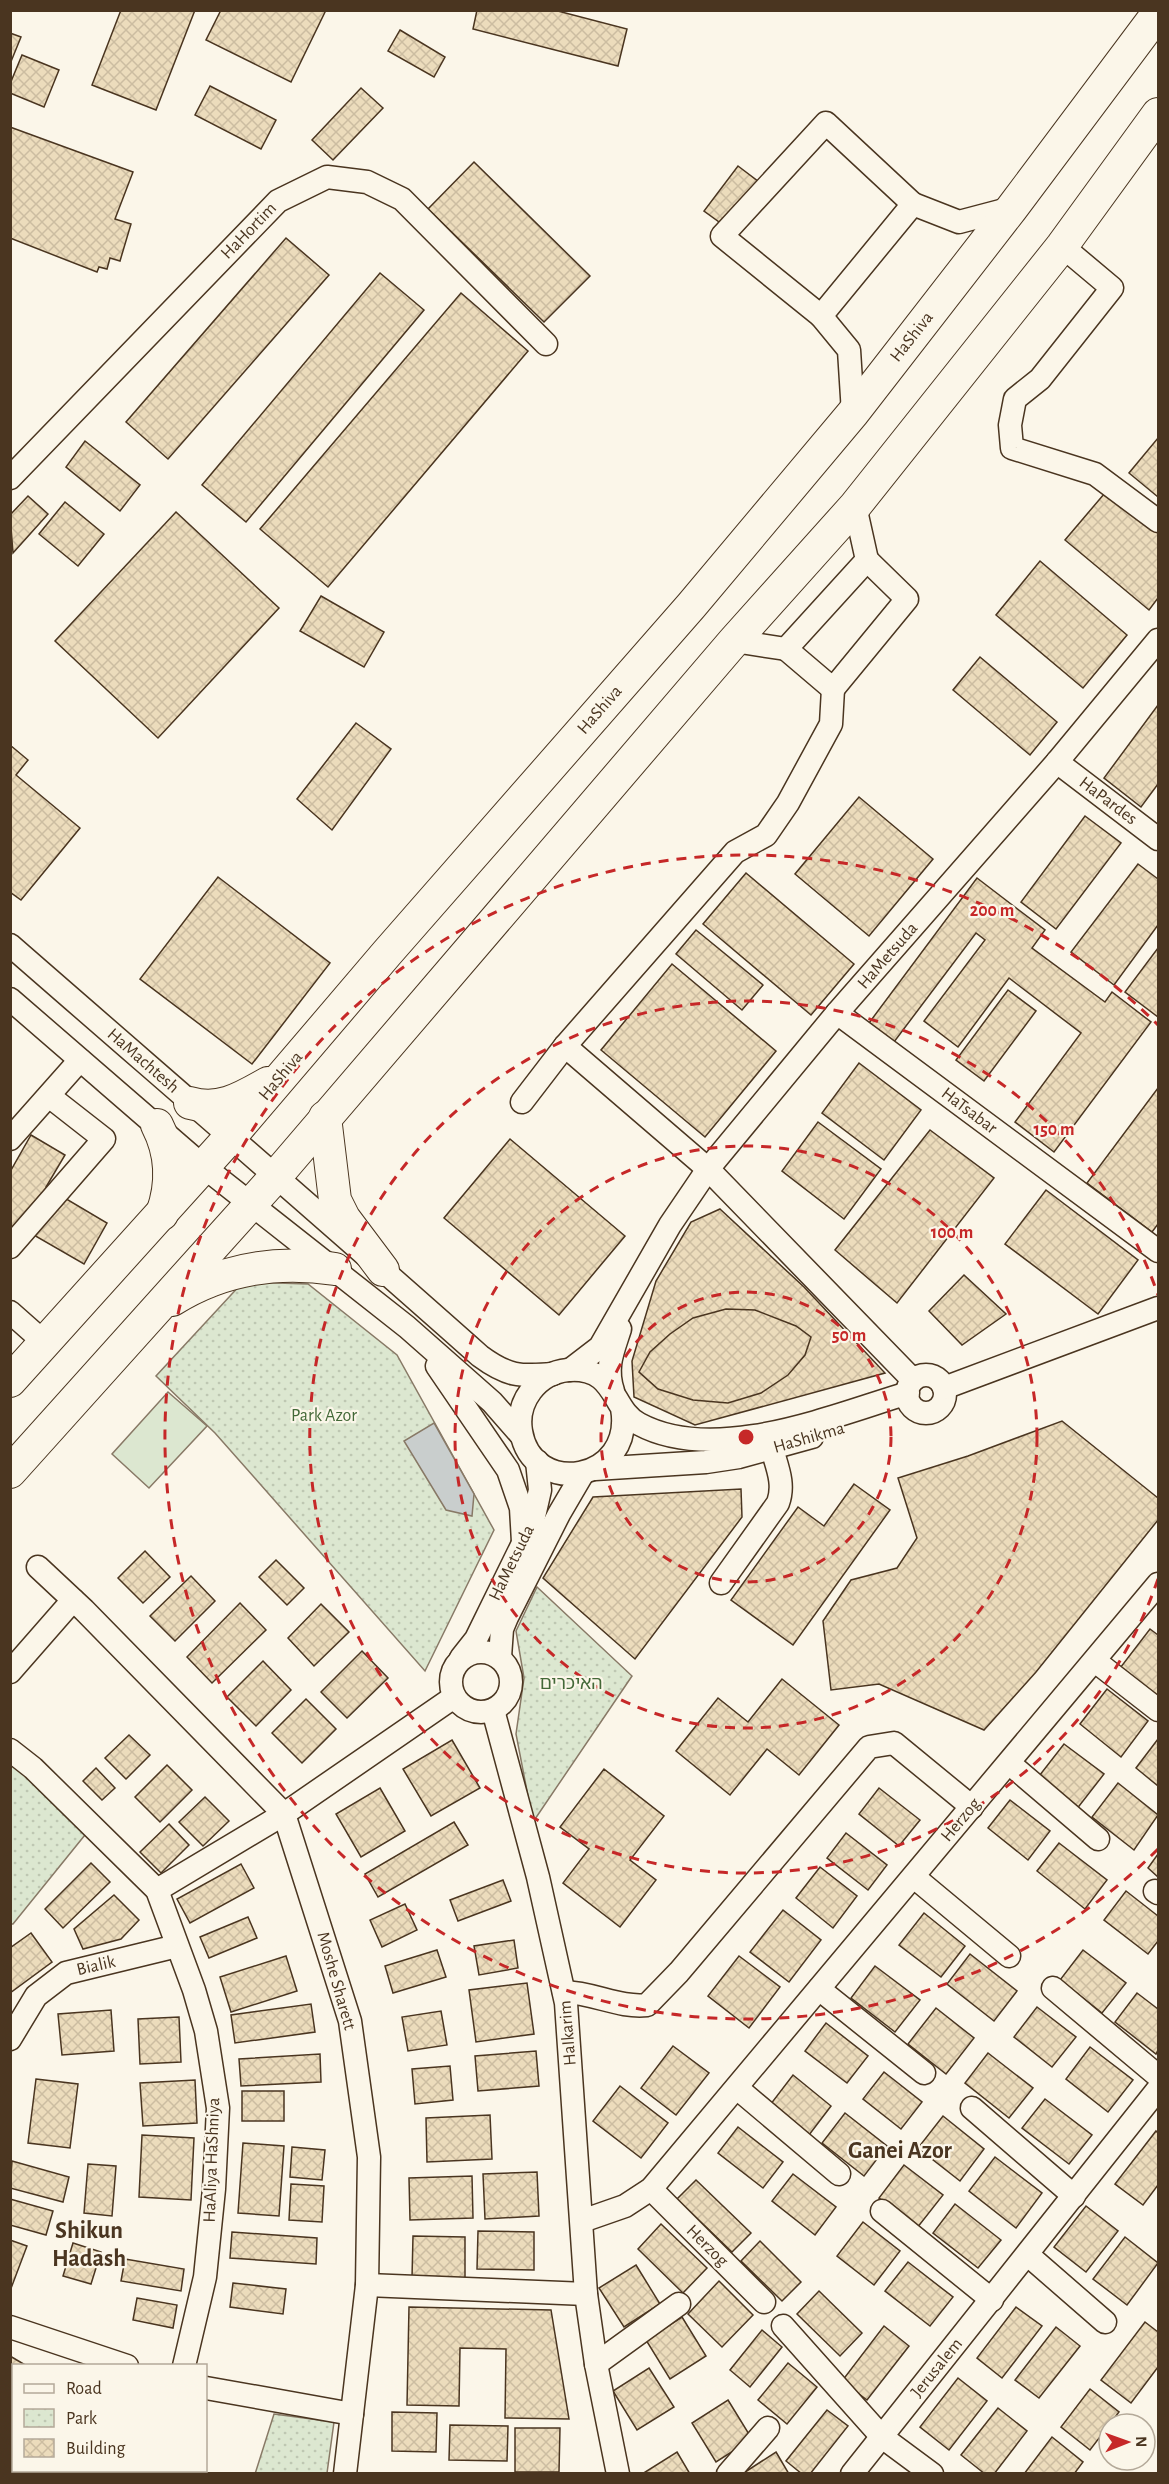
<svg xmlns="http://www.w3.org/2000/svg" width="1169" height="2484" font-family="'Alegreya Sans','Noto Sans Hebrew',sans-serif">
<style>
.grass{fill:#dce7d0;stroke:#887966;stroke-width:1.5}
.park{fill:url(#park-dots);stroke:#887966;stroke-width:1.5}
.water{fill:#c9cecd;stroke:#887966;stroke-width:1.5}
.building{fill:url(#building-cross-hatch);stroke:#4a3520;stroke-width:1.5}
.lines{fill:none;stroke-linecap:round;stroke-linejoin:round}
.minor-casing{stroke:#4a3520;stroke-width:25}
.highway-casing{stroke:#4a3520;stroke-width:34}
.minor{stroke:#fbf6e9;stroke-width:22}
.highway{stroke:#fbf6e9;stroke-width:32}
.ring{fill:none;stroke:#c62828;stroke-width:3;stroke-dasharray:10 8}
.labels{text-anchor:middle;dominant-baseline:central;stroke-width:4.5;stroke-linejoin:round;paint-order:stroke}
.street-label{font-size:18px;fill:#4a3520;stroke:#fbf6e9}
.park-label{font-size:18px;fill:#436837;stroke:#fbf6e9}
.district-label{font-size:24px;font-weight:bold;fill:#4a3520;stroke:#fbf6e9}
.centre{fill:#c62828;stroke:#fbf6e9;stroke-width:3}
.ring-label{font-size:18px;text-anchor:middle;font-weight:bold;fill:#c62828;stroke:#fbf6e9;stroke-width:4.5;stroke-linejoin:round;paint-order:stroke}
</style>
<defs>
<pattern id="park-dots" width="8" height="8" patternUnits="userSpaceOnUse" patternTransform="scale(1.5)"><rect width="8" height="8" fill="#dce7d0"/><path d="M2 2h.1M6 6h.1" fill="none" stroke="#bec7b2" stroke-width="1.8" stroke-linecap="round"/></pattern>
<pattern id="building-cross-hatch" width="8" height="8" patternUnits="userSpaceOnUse" patternTransform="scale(1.5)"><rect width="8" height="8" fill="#ecdcbc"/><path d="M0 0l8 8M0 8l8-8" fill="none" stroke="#ccbda1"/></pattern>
</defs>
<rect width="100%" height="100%" fill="#fbf6e9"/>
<path class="grass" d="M168,1392l39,34 -58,62 -37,-34z"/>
<g class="park">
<path d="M243,1282l65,2 89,71 97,175 -69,141 -210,-238 -59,-57z"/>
<path d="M537,1587l95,89 -99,146 -17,-88 8,-56 -8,-47z"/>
<path d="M10,1752l83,73 -80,99h-3z"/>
<path d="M274,2414l60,8 -7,51 -72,1z"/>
</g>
<path class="water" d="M434,1423l40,71 -2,22 -26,-6 -42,-69z"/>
<g class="building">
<path d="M121,10h74l-39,100 -64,-25z"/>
<path d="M221,10h105l-35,72 -85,-42z"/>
<path d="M477,10h77l73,19 -9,37 -145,-37z"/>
<path d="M400,30l45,27 -11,20 -46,-26z"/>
<path d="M10,33l11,4 -11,27z"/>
<path d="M22,55l37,15 -15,37 -34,-14v-9z"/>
<path d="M210,86l66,34 -15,29 -66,-34z"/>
<path d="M361,88l22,20 -50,52 -21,-20z"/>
<path d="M10,127l123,45 -18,47 16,5 -11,37 -10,-3 -3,11 -8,-2 -2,5 -87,-34z"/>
<path d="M474,162l116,114 -46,46 -116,-113z"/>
<path d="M738,166l21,16 -33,45 -22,-16z"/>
<path d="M286,238l43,37 -161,184 -42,-37z"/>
<path d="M380,273l44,37 -178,212 -44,-37z"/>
<path d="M461,293l67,58 -200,236 -68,-58z"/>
<path d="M1158,438v59l-29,-24z"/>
<path d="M85,441l55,44 -20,26 -54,-44z"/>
<path d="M1110,487l48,41v70l-9,12 -84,-70z"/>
<path d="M28,496l20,18 -35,39 -3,-38z"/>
<path d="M65,502l39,32 -26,32 -39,-32z"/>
<path d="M176,512l103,96 -121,130 -103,-97z"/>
<path d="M1040,561l87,74 -44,53 -87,-73z"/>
<path d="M321,596l63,36 -20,35 -64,-36z"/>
<path d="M980,657l77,65 -27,33 -77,-65z"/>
<path d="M1158,705v79l-17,23 -37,-29z"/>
<path d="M356,723l35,26 -59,81 -35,-31z"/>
<path d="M10,745l18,15 -12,15 64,53 -59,72 -11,-8z"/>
<path d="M859,797l74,62 -64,77 -74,-62z"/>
<path d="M1085,816l36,27 -65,86 -35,-27z"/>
<path d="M1138,864l20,15v46l-44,60 -43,-33z"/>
<path d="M746,873l108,91 -43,51 -108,-91z"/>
<path d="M218,877l112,86 -78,101 -112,-85z"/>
<path d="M977,878l68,52 -13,18 73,54 7,-10 39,30 -97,130 -39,-30 66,-89 -72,-55 -51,69 -34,-26 61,-81 -9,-7 -82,109 -25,-19z"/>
<path d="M696,930l67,55 -21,25 -66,-56z"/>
<path d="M1158,948v69l-33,-25z"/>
<path d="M672,964l104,87 -71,86 -104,-87z"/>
<path d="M1008,990l28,21 -52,70 -28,-21z"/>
<path d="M859,1063l62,47 -37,50 -62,-47z"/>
<path d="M1158,1088v136l-6,8 -65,-49z"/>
<path d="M818,1122l63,47 -37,50 -62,-48z"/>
<path d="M930,1130l64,48 -97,125 -62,-53z"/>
<path d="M31,1135l34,20 -19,32 61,36 -23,41 -57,-33 -17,29v-88z"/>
<path d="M510,1139l115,97 -66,79 -115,-97z"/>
<path d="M1046,1190l92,70 -40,54 -93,-70z"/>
<path d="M720,1209l84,78 81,86 -190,52 -61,-28 -2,-36 24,-80 35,-59z"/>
<path d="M964,1275l42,39 -44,31 -33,-34z"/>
<path d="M726,1309l29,1 41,16 15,11 -6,18 -17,20 -27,18 -33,10 -35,-3 -35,-11 -19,-17 11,-20 20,-18 23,-16z"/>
<path d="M1062,1421l96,77v22l-122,152 -52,58 -105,-46 -48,6 -8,-69 28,-41 46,-12 20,-30 -19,-60 70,-22z"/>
<path d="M854,1484l36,26 -97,135 -62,-45 67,-93 26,19z"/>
<path d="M741,1489l1,28 -107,142 -92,-81 50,-81z"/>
<path d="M145,1551l25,26 -27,26 -25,-25z"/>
<path d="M276,1560l28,28 -17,17 -28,-28z"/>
<path d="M191,1576l24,25 -40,40 -25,-25z"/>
<path d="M240,1603l26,27 -54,53 -25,-26z"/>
<path d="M321,1604l28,28 -35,34 -26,-28z"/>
<path d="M1150,1629l8,6v63l-41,-26z"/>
<path d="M362,1651l26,27 -41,40 -26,-26z"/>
<path d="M263,1661l28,29 -35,36 -29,-29z"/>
<path d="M782,1679l57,46 -40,50 -32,-26 -37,46 -54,-44 42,-53 30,24z"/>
<path d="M1107,1689l41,32 -27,36 -41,-33z"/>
<path d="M306,1699l30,30 -34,34 -30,-30z"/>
<path d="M129,1735l21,20 -24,24 -21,-21z"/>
<path d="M1158,1739v47l-22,-18z"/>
<path d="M452,1740l28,48 -49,28 -28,-47z"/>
<path d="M1064,1744l40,30 -28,36 -40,-30z"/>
<path d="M167,1765l25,25 -32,32 -25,-25z"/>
<path d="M96,1768l19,20 -13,12 -19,-19z"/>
<path d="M604,1769l60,47 -34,44 26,20 -36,47 -57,-44 26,-34 -29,-22z"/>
<path d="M1118,1783l40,32 -24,35 -42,-33z"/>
<path d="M380,1788l25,43 -44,26 -25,-43z"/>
<path d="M879,1788l41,32 -21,26 -40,-32z"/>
<path d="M205,1797l24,24 -26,25 -24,-24z"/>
<path d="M1010,1800l40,31 -22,29 -40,-32z"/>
<path d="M454,1822l14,23 -90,52 -13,-23z"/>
<path d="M169,1824l20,21 -28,28 -21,-21z"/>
<path d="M846,1833l41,32 -19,25 -41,-32z"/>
<path d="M1059,1843l48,37 -22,29 -48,-38z"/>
<path d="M1158,1854v23l-10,-9z"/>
<path d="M91,1863l19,19 -47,46 -18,-19z"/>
<path d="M241,1864l13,24 -64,35 -13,-24z"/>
<path d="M820,1867l37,29 -24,32 -37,-30z"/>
<path d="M503,1880l8,21 -53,20 -8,-21z"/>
<path d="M1126,1891l32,25v25l-10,13 -44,-34z"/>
<path d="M114,1895l25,25 -18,19 -38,10 -9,-20z"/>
<path d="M405,1904l12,26 -35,17 -12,-27z"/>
<path d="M783,1910l38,30 -32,42 -39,-30z"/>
<path d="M924,1913l41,33 -24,31 -42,-32z"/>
<path d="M248,1917l9,21 -48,20 -9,-21z"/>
<path d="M31,1933l21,29 -42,31v-45z"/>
<path d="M514,1940l4,28 -39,7 -5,-29z"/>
<path d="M437,1950l9,27 -53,16 -8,-27z"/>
<path d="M1083,1950l43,33 -24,30 -42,-33z"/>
<path d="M970,1954l47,37 -23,30 -47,-37z"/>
<path d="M286,1956l11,35 -66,21 -11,-35z"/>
<path d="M739,1956l41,31 -31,41 -41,-32z"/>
<path d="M875,1966l45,34 -25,32 -44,-34z"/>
<path d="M527,1983l7,51 -58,8 -7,-52z"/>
<path d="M1137,1993l21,16v41l-2,4 -41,-32z"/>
<path d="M311,2004l4,28 -80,11 -4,-28z"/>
<path d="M1037,2007l39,30 -24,30 -38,-30z"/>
<path d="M936,2008l38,30 -28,36 -38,-30z"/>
<path d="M111,2010l3,41 -52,4 -4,-41z"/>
<path d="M441,2011l6,34 -39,6 -6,-34z"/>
<path d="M179,2017l2,45 -41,2 -2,-45z"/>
<path d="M826,2023l42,33 -21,27 -42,-32z"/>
<path d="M673,2046l36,27 -33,42 -35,-27z"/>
<path d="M1090,2047l43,33 -25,32 -42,-33z"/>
<path d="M536,2051l3,35 -61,5 -3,-35z"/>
<path d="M988,2053l45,35 -24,30 -44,-35z"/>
<path d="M320,2054l1,28 -80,4 -2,-27z"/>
<path d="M450,2066l3,34 -38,4 -3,-35z"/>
<path d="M884,2072l38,30 -21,27 -38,-30z"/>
<path d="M793,2075l38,31 -22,29 -39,-30z"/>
<path d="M36,2079l42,5 -8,64 -42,-5z"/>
<path d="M195,2080l2,43 -54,3 -3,-43z"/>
<path d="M620,2086l48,37 -27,35 -48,-37z"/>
<rect x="242" y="2091" width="42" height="30"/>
<path d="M1045,2099l47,36 -23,29 -47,-36z"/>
<path d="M845,2113l42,33 -23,30 -42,-33z"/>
<path d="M490,2115l2,44 -65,3 -1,-44z"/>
<path d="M943,2116l41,33 -24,32 -42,-33z"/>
<path d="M738,2127l45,35 -20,26 -45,-35z"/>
<path d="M1156,2131l2,2v52l-15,20 -28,-21z"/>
<path d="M142,2135l52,3 -3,62 -52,-3z"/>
<path d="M243,2143l41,3 -5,70 -41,-3z"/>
<path d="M292,2147l33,3 -3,30 -32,-3z"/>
<path d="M995,2157l47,36 -26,35 -47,-37z"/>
<path d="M12,2161l57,16 -6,25 -53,-14z"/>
<path d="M88,2164l28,2 -4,50 -28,-3z"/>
<path d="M904,2165l39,30 -26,33 -38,-30z"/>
<path d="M537,2172l2,44 -54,3 -2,-45z"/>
<path d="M793,2174l43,33 -21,28 -43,-34z"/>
<path d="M472,2176l1,42 -63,2 -1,-42z"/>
<path d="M696,2180l55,53 -19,19 -55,-53z"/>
<path d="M291,2184l33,2 -2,36 -33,-2z"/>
<path d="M10,2199l43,12 -7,24 -36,-10z"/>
<path d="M955,2204l46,36 -23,28 -45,-35z"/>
<path d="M1086,2206l32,25 -32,41 -32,-25z"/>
<path d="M863,2222l37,29 -26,34 -37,-29z"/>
<path d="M661,2224l46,44 -24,25 -45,-44z"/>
<path d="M478,2231l56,1v38l-57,-1z"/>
<path d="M232,2232l85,6 -1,26 -86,-6z"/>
<path d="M413,2236l52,1v42l-53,-1z"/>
<path d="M1125,2237l33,26 -31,42 -34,-26z"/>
<path d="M10,2240l17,6 -17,45z"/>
<path d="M760,2241l41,41 -19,19 -41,-40z"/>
<path d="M73,2243l28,9 -10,32 -28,-8z"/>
<path d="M125,2259l59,10 -3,22 -60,-10z"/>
<path d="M908,2262l45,35 -23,29 -45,-35z"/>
<path d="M636,2265l24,39 -36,23 -25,-39z"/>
<path d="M719,2281l34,34 -31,32 -34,-33z"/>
<path d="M233,2283l53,6 -3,25 -53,-7z"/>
<path d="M819,2291l43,42 -22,23 -43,-42z"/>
<path d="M137,2298l40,7 -4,23 -40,-8z"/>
<path d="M409,2307l142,3 18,109 -64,-1 1,-69 -46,-1 -1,58 -52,-1z"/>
<path d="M1016,2307l26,19 -40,52 -25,-20z"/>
<path d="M682,2317l24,39 -36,23 -24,-39z"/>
<path d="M1145,2322l13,10v35l-27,36 -30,-23z"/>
<path d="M884,2326l25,20 -42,54 -25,-19z"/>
<path d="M1056,2327l24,19 -41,52 -24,-18z"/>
<path d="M762,2330l20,17 -32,40 -20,-17z"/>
<path d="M10,2356l17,10h-13v33l-4,-2z"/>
<path d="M788,2363l29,24 -30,37 -29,-24z"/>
<path d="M649,2368l25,39 -37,23 -24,-39z"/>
<path d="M958,2378l29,23 -38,49 -29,-23z"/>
<path d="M1090,2389l29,23 -29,38 -29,-23z"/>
<path d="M728,2400l24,39 -36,23 -24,-39z"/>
<path d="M998,2408l29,23 -33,43h-9l-24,-19z"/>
<path d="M827,2410l21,16 -38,48h-8l-16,-13z"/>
<path d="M392,2412l45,1 -1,39 -44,-1z"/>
<path d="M14,2417v33l-4,-3v-28z"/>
<path d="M450,2425l58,1 -1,35 -58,-1z"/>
<path d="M515,2428h45l-1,44h-44z"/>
<path d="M1052,2437l31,25 -9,12h-50z"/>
<path d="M677,2452l13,22h-48z"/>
<path d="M776,2452l13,22h-47z"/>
<path d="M33,2470h55l2,3 -54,1z"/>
</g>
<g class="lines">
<defs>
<g id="minor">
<path d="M1062,246l50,42 -72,91 -25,20 -5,26 2,23 83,26 63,47"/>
<path d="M821,316l-99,-80 104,-113 87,81"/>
<path d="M853,413l-4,-63 -28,-34 92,-112 46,18 53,-14"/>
<path d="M10,478l268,-277 49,-24 40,5 35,17 144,145"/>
<path d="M734,641l52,8 81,-89 -12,-54"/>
<path d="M786,649l47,40 74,-90 -40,-39"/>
<path d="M1057,762l101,77"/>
<path d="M10,945c157,137 315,273 470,411 27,20 40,21 73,18"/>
<path d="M10,999l194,168 203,160 85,75 29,33"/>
<path d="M837,1013l321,238"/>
<path d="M565,1046l143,123 205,211"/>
<path d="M522,1102l43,-56 170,-194 31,-17 22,-32 43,-79 2,-35"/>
<path d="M10,1139l70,-79"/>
<path d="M10,1247l94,-108 -55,-43"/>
<path d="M10,1312l35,31"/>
<path d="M437,1366l71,104 13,38 2,34"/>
<path d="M570,1370l30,-23 70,-122 38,-56 129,-156 220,-251 101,-122"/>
<circle cx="926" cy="1394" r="19"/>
<path d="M944,1388l214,-80"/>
<path d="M613,1391c-8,-24 0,-40 7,-62"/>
<path d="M622,1408c13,74 -90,91 -101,23 -5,-29 16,-58 47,-61 50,-3 42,39 71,54 76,41 193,-8 269,-31"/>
<path d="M595,1469l111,-7 33,-5 73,-20"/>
<path d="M38,1567l46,43 200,204 66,207 19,136 -2,128 -22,189"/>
<path d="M721,1583l57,-80c7,-19 -1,-36 -6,-54"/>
<circle cx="481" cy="1682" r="30"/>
<path d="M500,1657l2,-28 5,-12 52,-103 24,-41"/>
<path d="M461,1658l15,-19 56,-114 8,-35 -3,-29"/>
<path d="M1095,1661l63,49"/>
<path d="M10,1672l63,-72"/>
<path d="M493,1710l45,167 28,126 20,291 10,70 22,110"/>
<path d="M10,1750l23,18 124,122 37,100 12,41 12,77 -4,81 -9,88 -21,89"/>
<path d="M1009,1763l89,76"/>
<path d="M914,1877l95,79"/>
<path d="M157,1890l127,-76 170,-117"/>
<path d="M1155,1891l3,2"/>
<path d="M1053,1988l105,88"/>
<path d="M819,1989l105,84"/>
<path d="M564,1992c31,1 55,16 83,13l32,-33 190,-225 25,-4 78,64"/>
<path d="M10,2039l26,-43 30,-23 111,-27"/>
<path d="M737,2088l102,86"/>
<path d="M972,2108l102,88"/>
<path d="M651,2189l113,113"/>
<path d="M882,2211l110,89"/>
<path d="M582,2221l43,-15 26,-17 507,-605"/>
<path d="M1028,2255l77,67"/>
<path d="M367,2285l219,9"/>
<path d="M783,2326l99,111 50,37"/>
<path d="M10,2327l117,39"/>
<path d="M596,2364l83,-60"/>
<path d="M206,2388l146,26"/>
<path d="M123,2474l2,-4"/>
<path d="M728,2474l40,-46"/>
<path d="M852,2474l306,-385"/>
</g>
<g id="highway">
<path d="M190,1103c30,9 53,-6 78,-20"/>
<path d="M325,1117l10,83 9,18 39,52"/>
<path d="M157,1125c15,29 16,58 5,89"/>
<path d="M172,1300c51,-32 105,-40 163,-31"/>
<path d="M10,1381l221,-245 156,-183 304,-347 162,-193 159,-205 146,-195"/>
<path d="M10,1472l267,-297 457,-534 121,-135 207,-260 96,-132"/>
</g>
</defs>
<use href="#minor" class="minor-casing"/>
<use href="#highway" class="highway-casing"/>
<use href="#minor" class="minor"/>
<use href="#highway" class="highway"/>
</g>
<g class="ring">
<circle cx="746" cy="1437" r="145"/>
<circle cx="746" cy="1437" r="291"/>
<path d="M1158 1579A436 436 0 1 1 1158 1295"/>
<path d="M1158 1849A582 582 0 1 1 1158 1025"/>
</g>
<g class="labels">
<g class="street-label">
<text transform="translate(249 231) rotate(-46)">HaHortim</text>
<text transform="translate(912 337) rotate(-52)">HaShiva</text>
<text transform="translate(600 710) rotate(-49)">HaShiva</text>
<text transform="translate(1108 801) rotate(37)">HaPardes</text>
<text transform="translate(888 956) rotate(-49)">HaMetsuda</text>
<text transform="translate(143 1061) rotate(41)">HaMachtesh</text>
<text transform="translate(281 1076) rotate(-50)">HaShiva</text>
<text transform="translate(969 1111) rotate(37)">HaTsabar</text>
<text transform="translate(809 1438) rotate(-16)">HaShikma</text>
<text transform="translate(512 1563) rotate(-64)">HaMetsuda</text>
<text transform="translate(961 1820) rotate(-50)">Herzog</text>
<text transform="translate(96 1966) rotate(-13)">Bialik</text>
<text transform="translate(336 1981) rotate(74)">Moshe Sharett</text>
<text transform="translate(568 2033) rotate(-95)">HaIkarim</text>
<text transform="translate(212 2160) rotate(-88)">HaAliya HaShniya</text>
<text transform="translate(707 2246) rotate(45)">Herzog</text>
<text transform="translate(937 2368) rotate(-51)">Jerusalem</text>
</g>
<g class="park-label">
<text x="324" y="1416">Park Azor</text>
<text x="571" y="1684">האיכרים</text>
</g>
<g class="district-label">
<text x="900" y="2151">Ganei Azor</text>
<text x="89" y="2231">Shikun<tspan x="89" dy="28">Hadash</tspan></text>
</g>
</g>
<circle cx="746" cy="1437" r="9" class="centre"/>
<g class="ring-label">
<text x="992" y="916">200 m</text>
<text x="1054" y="1135">150 m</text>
<text x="952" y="1238">100 m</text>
<text x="849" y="1341">50 m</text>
</g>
<rect width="1169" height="2484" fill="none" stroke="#4a3520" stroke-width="24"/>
<rect x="12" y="2364" width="195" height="108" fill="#fbf6e9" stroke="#b4a999" stroke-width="1.5"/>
<rect x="24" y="2384" width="30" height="9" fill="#fbf6e9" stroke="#b4a999" stroke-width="1.5"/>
<text x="66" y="2394" font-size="18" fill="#4a3520">Road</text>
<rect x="24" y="2409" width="30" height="18" fill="url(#park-dots)" stroke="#b4a999" stroke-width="1.5"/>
<text x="66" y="2424" font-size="18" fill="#4a3520">Park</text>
<rect x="24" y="2439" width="30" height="18" fill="url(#building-cross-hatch)" stroke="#b4a999" stroke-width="1.5"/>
<text x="66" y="2454" font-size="18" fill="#4a3520">Building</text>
<g transform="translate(1127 2442) rotate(89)"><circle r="28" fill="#fbf6e9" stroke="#b4a999" stroke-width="1.5"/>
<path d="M0-4.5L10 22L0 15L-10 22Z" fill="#c62828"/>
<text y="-9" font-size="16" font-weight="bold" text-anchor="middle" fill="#4a3520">N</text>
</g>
</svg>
